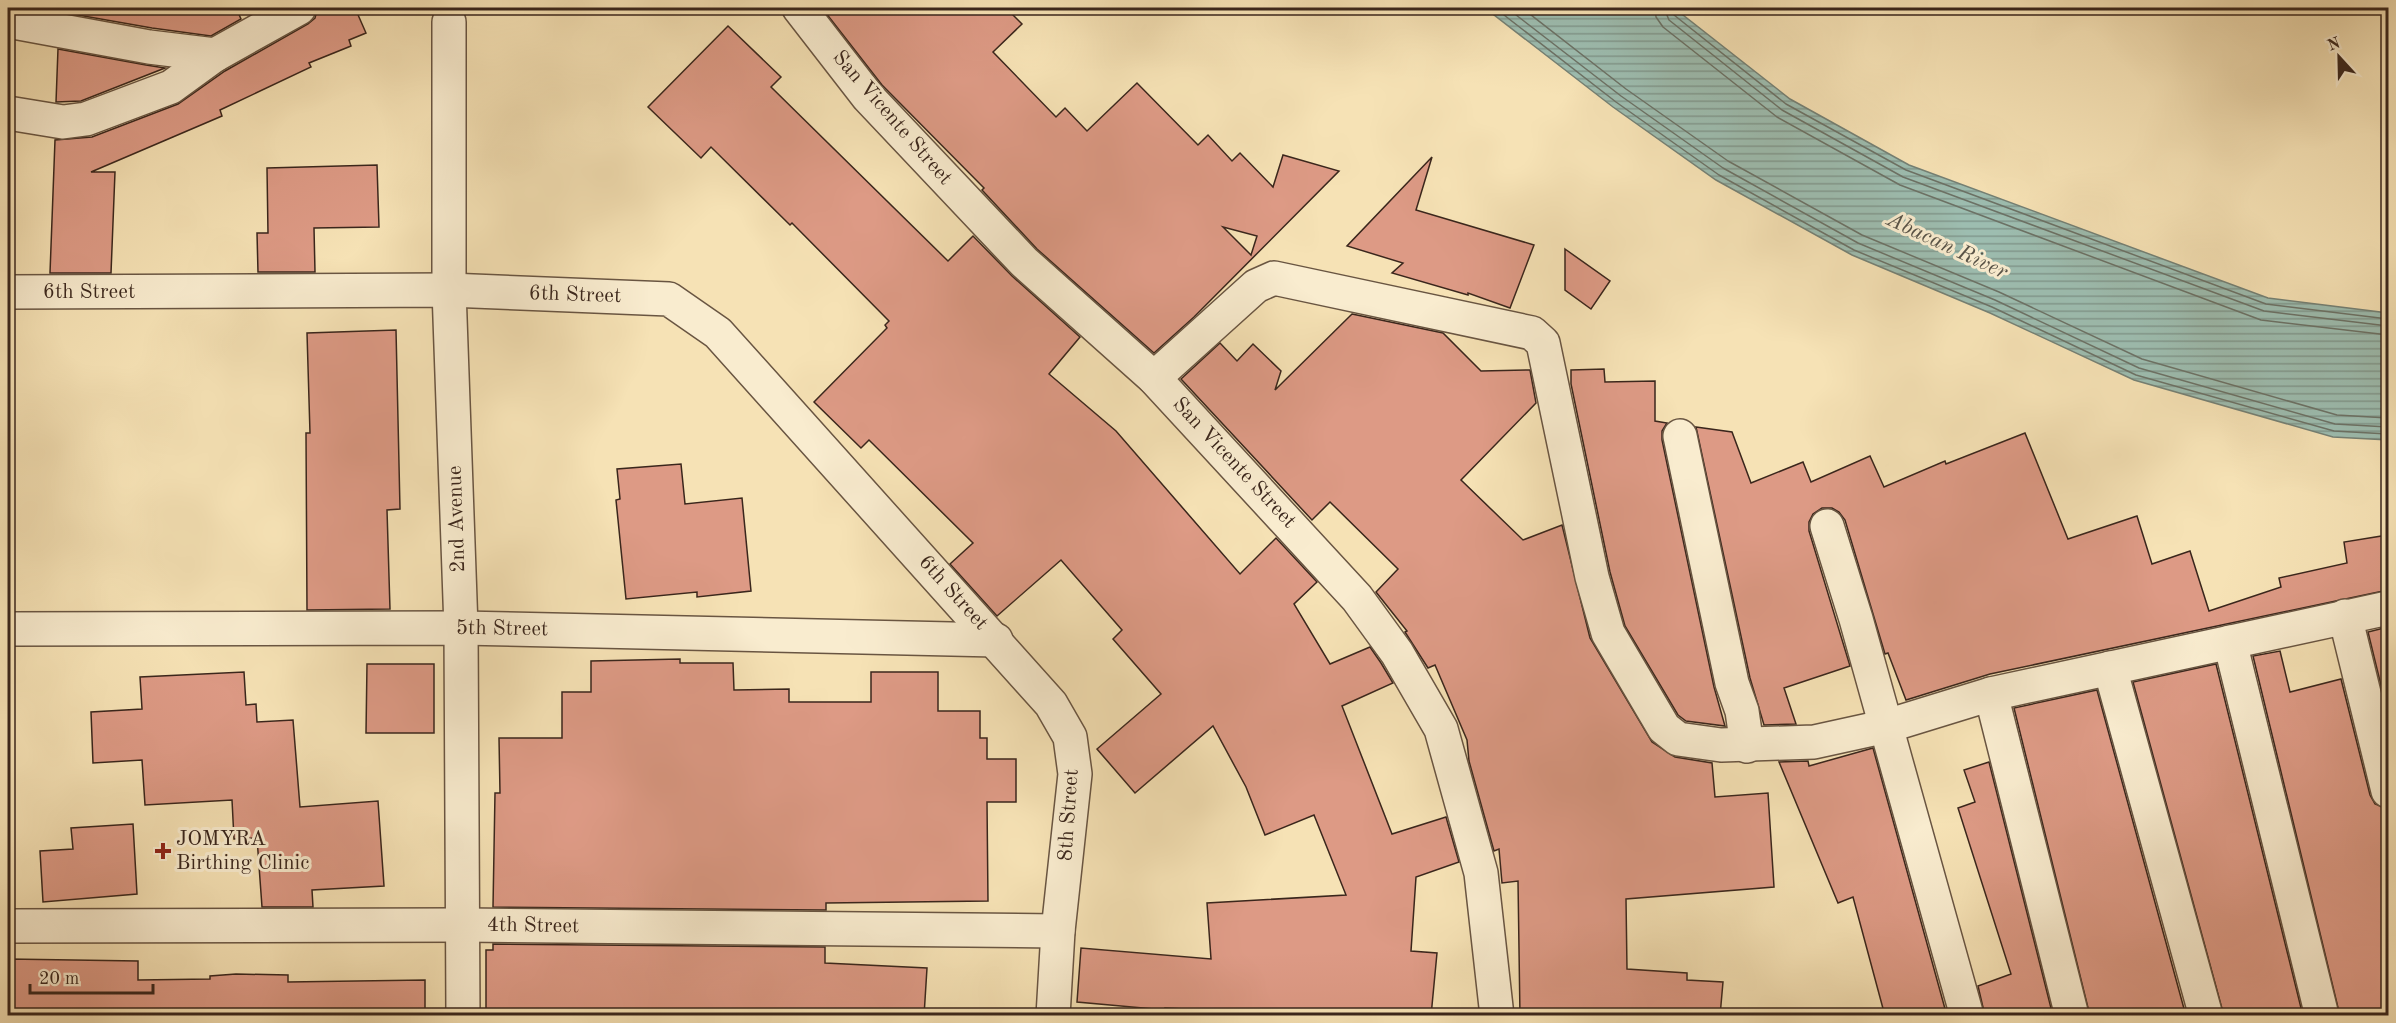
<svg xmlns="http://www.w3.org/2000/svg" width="2396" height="1023" font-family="'Old Standard TT',serif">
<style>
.water{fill:url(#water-rules);stroke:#758175;stroke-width:1.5}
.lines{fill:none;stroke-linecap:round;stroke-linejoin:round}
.shore{stroke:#6c7266;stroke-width:1.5}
.building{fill:#dd9a85;stroke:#3a261c;stroke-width:1.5;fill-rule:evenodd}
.minor-casing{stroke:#695542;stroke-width:36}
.minor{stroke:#f9eccf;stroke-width:33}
.poi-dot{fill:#8f2418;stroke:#f9eccf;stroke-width:2}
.labels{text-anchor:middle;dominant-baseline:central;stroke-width:6;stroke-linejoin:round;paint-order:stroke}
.street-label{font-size:21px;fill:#3a261c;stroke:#f9eccf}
.poi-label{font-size:21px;fill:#3a261c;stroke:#f9eccf;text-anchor:start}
.water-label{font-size:22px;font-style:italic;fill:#585348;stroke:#f9eccf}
</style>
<defs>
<pattern id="water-rules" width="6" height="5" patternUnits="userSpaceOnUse" patternTransform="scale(1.5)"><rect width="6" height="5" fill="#9dbdb0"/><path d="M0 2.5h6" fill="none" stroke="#81998e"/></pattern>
</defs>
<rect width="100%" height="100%" fill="#f6e2b5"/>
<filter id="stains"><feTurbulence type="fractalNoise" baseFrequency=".00333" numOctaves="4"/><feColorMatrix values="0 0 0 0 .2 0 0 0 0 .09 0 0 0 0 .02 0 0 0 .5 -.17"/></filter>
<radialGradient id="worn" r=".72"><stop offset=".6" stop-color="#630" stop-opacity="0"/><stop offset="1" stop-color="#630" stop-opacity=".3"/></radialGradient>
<path class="water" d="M1485,8h189l116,91 119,66 359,133 120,15v127l-55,-3 -199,-57 -144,-67 -138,-58 -136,-75 -103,-73z"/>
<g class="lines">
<g class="shore">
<path d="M1495,8l121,94 103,73 135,75 138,57 144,68 198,56 54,3"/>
<path d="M1507,8l114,88 102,72 135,75 137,57 144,68 196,56 53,3"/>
<path d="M1522,8l104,81 102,72 134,74 137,57 143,67 195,56 51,3"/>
<path d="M1655,8l1,9 7,10 114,90 123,68 361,135 127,15"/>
<path d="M1664,8l5,12 113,90 121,67 361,134 124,15"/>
<path d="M1671,8l3,7 112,89 120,66 360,134 122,15"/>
</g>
</g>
<g class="building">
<path d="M38,8h198l5,11 -30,17 -59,-8z"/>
<path d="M322,8h33l11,25 -17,7 2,6 -42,17 2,4 -91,43 2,6 -131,56h24l-4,101h-61l5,-133 37,-3 86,-33 47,-33 83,-47 7,-6 2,-8z"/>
<path d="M822,8h184l16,16 -29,28 63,65 9,-9 22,23 50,-48 61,62 10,-10 24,26 8,-8 33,34 10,-32 56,16 -145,146 -40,36 -117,-104 -55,-59 2,-2 -102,-103zM1223,227l34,9 -6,19z"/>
<path d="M728,26l53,51 -10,10 177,174 25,-25 39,40 68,61 -31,37 67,57 124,143 36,-36 41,44 -23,22 36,60 40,-17 11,16 12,20 -51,23 50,128 54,-17 13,45 -43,15 -5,74 26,2 -6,63h-88l-178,-8v2l-88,-8 4,-54 130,11 -4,-56 139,-8 -32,-80 -49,20 -19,-48 -33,-61 -78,67 -38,-44 64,-55 -48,-55 9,-9 -61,-70 -64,56 -47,-52 23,-21 -104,-103 -8,8 -47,-46 73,-74 -2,-3 4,-4 -97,-98 -2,2 -79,-78 -10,11 -53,-51z"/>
<path d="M58,49l88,16 19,3 -84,33 -25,1z"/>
<path d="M1432,157l-16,53 118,35 -24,63 -42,-15v2l-76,-22 11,-10 -56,-17z"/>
<path d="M377,165l2,62 -65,1 1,44h-57l-1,-39h11l-1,-65z"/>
<path d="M1565,249l45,32 -19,28 -26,-19z"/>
<path d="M1352,314l91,19 38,38 49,-1 6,33 -75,77 62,60 39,-15 28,113 62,104 23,15 37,6 3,34 53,-4 6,94 -148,12 1,70 60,4v7l36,2 -3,34h-200l-2,-135 -16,2 -3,-34 -5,2 -25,-90 -2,-21 -32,-75 -7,3 -23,-36 2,-1 -31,-39 22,-23 -68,-67 -18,18 -131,-141 39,-36 17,18 16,-17 28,27 -6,19z"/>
<path d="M396,330l4,179 -13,1 3,99 -83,1 -1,-177h4l-3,-100z"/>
<path d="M1604,369l1,13 50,-1v40l12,2 -5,8v9l52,247 11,39 -39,-5 -8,-6 -53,-89 -15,-54 -39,-188v-14z"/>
<path d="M1696,427l36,5 19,51 52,-21 8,20 59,-26 14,31 61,-26 1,3 79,-31 43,106 69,-23 15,48 38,-13 19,60 72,-24 -2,-9 68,-15 -3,-21 44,-7v55l-398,84 -84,26 -18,-47 -3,1 -40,-134 -6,-8 -7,-4h-10l-9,6 -4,8v9l41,135 -66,22 12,36 -32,1 -14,-47z"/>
<path d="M681,464l4,40 57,-6 9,93 -54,6v-5l-71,7 -10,-99 4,-1 -3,-30z"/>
<path d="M2388,627v87l-20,-82z"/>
<path d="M2280,651l10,41 51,-13 29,116 5,9 13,5v207h-48l-87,-360z"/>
<path d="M680,659v4h53l1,27 55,-1v13h82v-30h67v39h42v27h7v21h29v43h-29l1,99 -162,2v7l-333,-3 2,-114h5l-1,-55h63v-46h29v-31z"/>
<path d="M367,664h67v69h-68z"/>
<path d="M2216,664l87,352h-79l-91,-334z"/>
<path d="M244,672l2,33 10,-1 1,18 36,-2 7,87 78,-6 6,85 -72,4 1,17h-51l-5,-69 -23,1 -2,-39 -87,5 -3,-45 -49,3 -2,-51 51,-3 -2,-32z"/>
<path d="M2097,690l89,326h-96l-76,-308z"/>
<path d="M1873,748l74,268h-62l-32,-119 -15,6 -59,-141 29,-1 1,5z"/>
<path d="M1989,762l64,254h-68l-7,-30 33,-12 -53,-166 17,-6 -11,-32z"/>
<path d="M133,824l4,70 -94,8 -3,-51 33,-2 -2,-21z"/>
<path d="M493,944l332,3v16l102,5 -3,48h-358v-3h-80v-63h7z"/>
<path d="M8,959l130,2v19l72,-1v-3l26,-2 52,1v7l137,-2v36h-417z"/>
</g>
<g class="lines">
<defs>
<g id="minor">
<path d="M799,8l69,89 156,165 130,116 203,220 40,55 44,76 40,144 16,143"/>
<path d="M8,21l141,26 66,8"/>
<path d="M449,22v268l12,338 2,388"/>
<path d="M8,113l55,9 23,-3 85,-32 44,-32 84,-47"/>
<path d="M8,292l441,-2 220,9 49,34 333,371 19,33 5,37 -17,157 -5,85"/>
<path d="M1154,378l102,-92 18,-8 258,55 11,10 49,234 16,56 56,95 14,11 43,6 93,-3 73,-16 104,-32 397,-86"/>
<path d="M1680,436l52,247 10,28 5,35"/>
<path d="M1827,526l29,93 111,397"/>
<path d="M2345,616l43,175"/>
<path d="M8,629l453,-1 535,12"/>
<path d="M2230,642l92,374"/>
<path d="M2110,668l96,348"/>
<path d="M1991,694l81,322"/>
<path d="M8,926l456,-1 594,6"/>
</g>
</defs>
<use href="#minor" class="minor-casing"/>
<use href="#minor" class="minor"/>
</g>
<path class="poi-dot" d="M160 842h6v6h6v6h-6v6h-6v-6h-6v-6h6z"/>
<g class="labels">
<g class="street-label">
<text transform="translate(892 118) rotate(49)">San Vicente Street</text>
<text x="89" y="292">6th Street</text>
<text transform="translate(575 295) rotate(2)">6th Street</text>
<text transform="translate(1234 463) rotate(47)">San Vicente Street</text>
<text transform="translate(457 519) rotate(-92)">2nd Avenue</text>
<text transform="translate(953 593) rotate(48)">6th Street</text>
<text transform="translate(502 629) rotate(1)">5th Street</text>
<text transform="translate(1069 815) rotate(-86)">8th Street</text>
<text transform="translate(533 926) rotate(1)">4th Street</text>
</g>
<g class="poi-label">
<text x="176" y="839">JOMYRA<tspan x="176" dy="24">Birthing Clinic</tspan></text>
</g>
<g class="water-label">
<text transform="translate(1947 246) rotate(25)">Abacan River</text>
</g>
</g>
<rect width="2396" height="1023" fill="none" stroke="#f6e2b5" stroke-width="30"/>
<rect x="9" y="9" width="2378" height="1005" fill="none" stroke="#3a261c" stroke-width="3"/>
<rect x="15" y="15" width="2366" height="993" fill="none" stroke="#3a261c" stroke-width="1.5"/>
<g transform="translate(2339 57) rotate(338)" stroke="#f9eccf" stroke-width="4.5" paint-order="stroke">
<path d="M0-4.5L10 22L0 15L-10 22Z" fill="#3a261c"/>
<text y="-9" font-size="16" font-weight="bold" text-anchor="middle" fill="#3a261c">N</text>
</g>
<path d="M30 984v9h123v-9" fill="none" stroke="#3a261c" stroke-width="3"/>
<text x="39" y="984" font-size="18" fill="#3a261c" stroke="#f9eccf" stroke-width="4.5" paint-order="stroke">20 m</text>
<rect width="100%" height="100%" filter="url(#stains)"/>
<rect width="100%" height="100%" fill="url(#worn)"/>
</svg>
